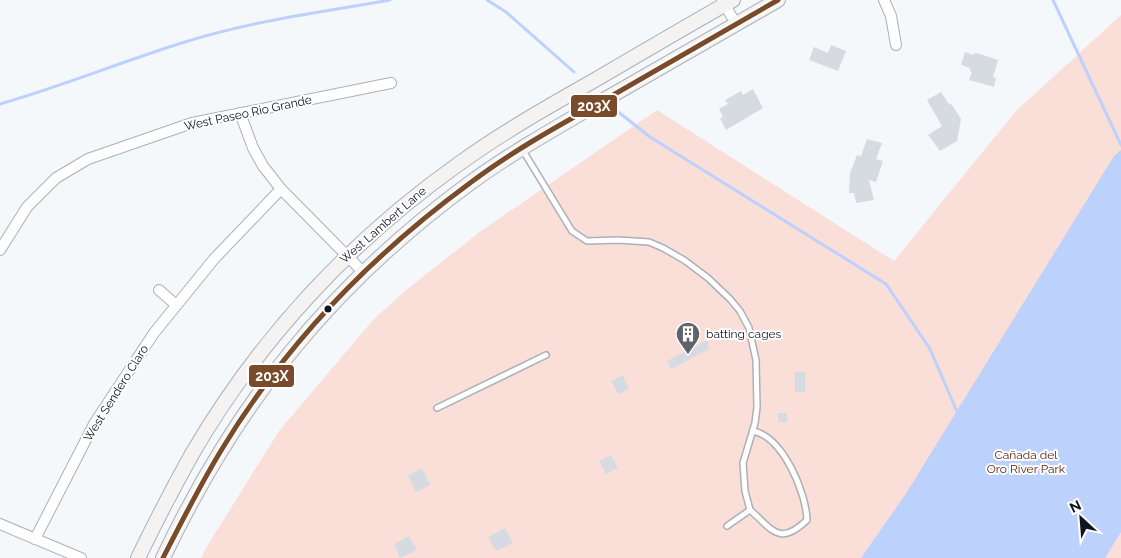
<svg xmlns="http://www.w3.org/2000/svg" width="1121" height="558" font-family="Raleway,sans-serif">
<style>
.green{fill:#faded8}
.water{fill:#bcd1fc}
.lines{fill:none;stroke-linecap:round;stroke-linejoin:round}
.stream{stroke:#bcd1fc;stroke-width:3}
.building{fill:#d6dbe2}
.lane-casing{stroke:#acb0b7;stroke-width:8}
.street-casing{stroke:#acb0b7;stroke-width:12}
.secondary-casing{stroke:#acb0b7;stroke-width:16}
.lane{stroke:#fefefe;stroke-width:5}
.street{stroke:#fefefe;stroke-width:10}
.secondary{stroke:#f5f3f2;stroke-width:14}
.bus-1-casing{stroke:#fff;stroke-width:9}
.bus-1{stroke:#7a4b2a;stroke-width:5}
.bus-dot{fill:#0e141f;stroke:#fff;stroke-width:2}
.labels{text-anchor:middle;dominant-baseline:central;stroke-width:4;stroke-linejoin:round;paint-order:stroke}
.street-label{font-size:12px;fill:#0e141f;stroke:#fff}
.poi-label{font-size:12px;fill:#0e141f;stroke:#fff;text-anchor:start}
.park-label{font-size:12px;fill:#5a1b0c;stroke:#fff}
.line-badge{stroke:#fff;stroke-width:2}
.badge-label{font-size:14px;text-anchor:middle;font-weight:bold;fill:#fff}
</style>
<rect width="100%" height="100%" fill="#f5f8fb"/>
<path class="green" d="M1121,15v543h-920l5,-10 73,-117 94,-111 33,-30 75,-59 176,-121 237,151 122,-150z"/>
<path class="water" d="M1121,150v382l-16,26h-244l46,-66 207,-336z"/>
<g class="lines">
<g class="stream">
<path d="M487,0l19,12 68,60"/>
<path d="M1053,0l68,145"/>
<path d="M0,104c63,-18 123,-43 185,-62 66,-21 137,-30 205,-42"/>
<path d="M617,111l33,26 236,147 44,65 28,65"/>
</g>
</g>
<g class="building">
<path d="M831,45l15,6 -8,20 -29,-11 5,-13 14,6z"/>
<path d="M965,52l9,3 1,-2 5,1 18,6 -5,17 3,1 -2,9 -25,-7 3,-8 -2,-1v-3l-9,-3z"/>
<path d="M753,89l10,19 -37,22 -6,-12 3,-1 -4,-8 9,-5 -3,-4 16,-9 2,4z"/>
<path d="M941,92l7,11 4,2 9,14 -4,22 -17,10 -12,-16 14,-9 -15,-26z"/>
<path d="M867,139l15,4 -6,16 7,2 -7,21 -7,-2 5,20 -18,3 -2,-10h-5l1,-20 7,-18 4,1z"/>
<path d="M707,340l2,9 -38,20 -4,-8z"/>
<rect x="795" y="372" width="10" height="20"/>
<path d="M623,375l6,14 -11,5 -7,-13z"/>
<rect x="778" y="413" width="9" height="9"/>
<path d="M611,455l7,13 -12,6 -7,-13z"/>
<path d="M422,468l8,17 -14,7 -8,-16z"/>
<path d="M505,528l8,15 -17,8 -8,-14z"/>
<path d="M409,536l8,14 -17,8 -6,-14z"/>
</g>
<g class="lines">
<defs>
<g id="lane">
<path d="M522,149l50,82 15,10 31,-1 31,2 14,6 21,12 24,18 22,21 10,12 9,17 7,32 1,47 -2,16 -12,40 2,28 5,19 -23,16"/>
<path d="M437,408l109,-53"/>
<path d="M750,510c22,19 29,37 57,10 -1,-28 -24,-83 -54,-89"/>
</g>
<g id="street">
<path d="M722,0l14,24"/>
<path d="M884,0l7,16 5,29"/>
<path d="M240,113l13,35 10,18 18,23 82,83"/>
<path d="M0,250l27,-43 29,-29 32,-19 104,-36 199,-40"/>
<path d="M159,290l16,14"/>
<path d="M0,524l81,34"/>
<path d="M35,539l59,-115 60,-91 60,-74 67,-70"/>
</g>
<g id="secondary">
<path d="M138,558c17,-35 35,-70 54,-104 67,-115 159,-214 268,-291 43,-31 89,-57 135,-83 46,-27 92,-54 138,-80"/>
<path d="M163,558c74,-156 168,-273 307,-375 47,-34 96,-61 146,-90 54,-31 108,-62 162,-93"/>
</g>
</defs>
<use href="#lane" class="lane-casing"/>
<use href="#street" class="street-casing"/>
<use href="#secondary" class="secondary-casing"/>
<use href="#lane" class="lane"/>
<use href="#street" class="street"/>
<use href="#secondary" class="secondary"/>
<defs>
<path id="bus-1" d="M163,558c19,-37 37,-73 59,-109 63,-104 150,-194 248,-266 41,-31 86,-56 131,-81 59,-34 118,-68 177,-102"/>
</defs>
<use href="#bus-1" class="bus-1-casing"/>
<use href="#bus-1" class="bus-1"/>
</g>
<defs>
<symbol id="building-pin" viewBox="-11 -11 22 30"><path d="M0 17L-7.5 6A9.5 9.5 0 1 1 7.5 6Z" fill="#5f646c" stroke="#fff"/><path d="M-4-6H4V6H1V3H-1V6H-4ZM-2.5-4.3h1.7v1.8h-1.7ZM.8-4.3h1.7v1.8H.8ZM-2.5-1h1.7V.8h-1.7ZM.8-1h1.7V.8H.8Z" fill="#fff"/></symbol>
</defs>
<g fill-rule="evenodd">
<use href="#building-pin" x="674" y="320" width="28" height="38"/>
</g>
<circle class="bus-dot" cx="328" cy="309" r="4.5"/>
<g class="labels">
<g class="street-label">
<text transform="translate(248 113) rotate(-12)">West Paseo Rio Grande</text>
<text transform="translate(383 225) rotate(-41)">West Lambert Lane</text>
<text transform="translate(116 393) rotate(-58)">West Sendero Claro</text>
</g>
<g class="poi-label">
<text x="706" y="334">batting cages</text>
</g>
<g class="park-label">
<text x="1026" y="455">Cañada del<tspan x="1026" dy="14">Oro River Park</tspan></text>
</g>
</g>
<g class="line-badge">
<rect x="570" y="94" width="48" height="24" rx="5" fill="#7a4b2a"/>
<rect x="248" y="364" width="47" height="24" rx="5" fill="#7a4b2a"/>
</g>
<g class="badge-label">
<text x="594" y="111">203X</text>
<text x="272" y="381">203X</text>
</g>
<g transform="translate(1081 518) rotate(334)" stroke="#ffffff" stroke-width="4" paint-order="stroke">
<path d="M0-4L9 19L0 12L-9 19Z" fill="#0e141f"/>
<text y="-8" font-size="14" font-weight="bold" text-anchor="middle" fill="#0e141f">N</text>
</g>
</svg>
